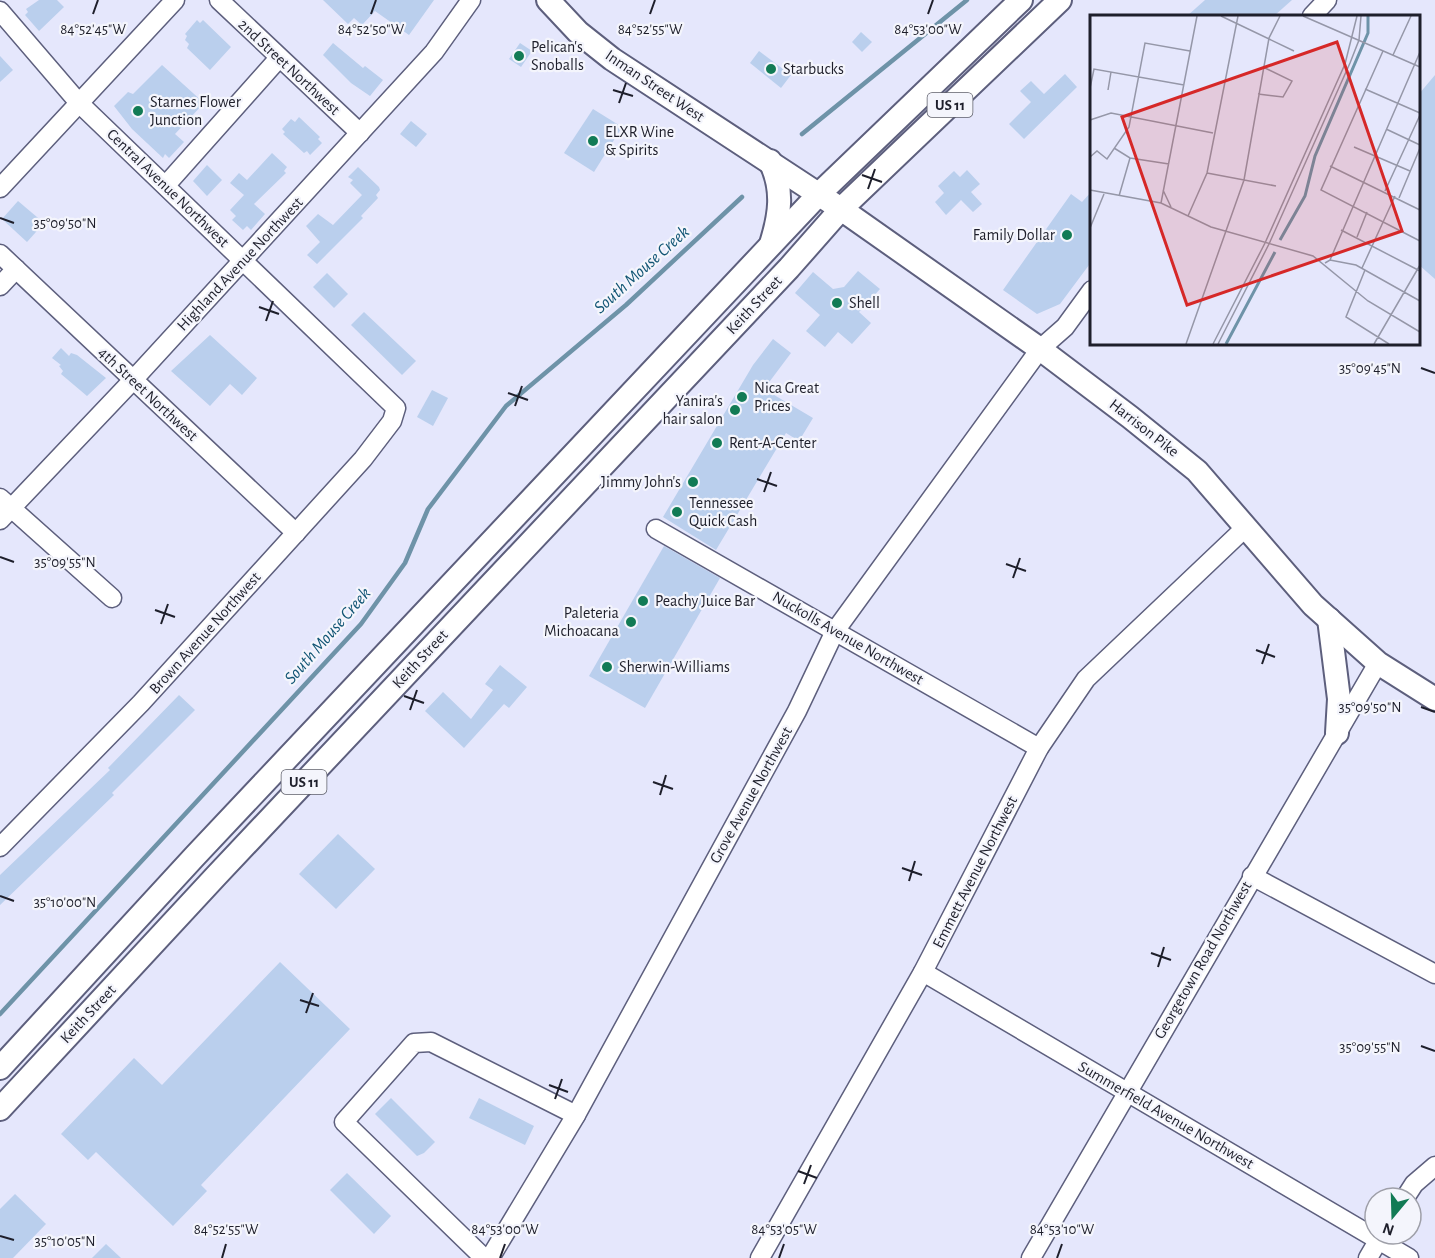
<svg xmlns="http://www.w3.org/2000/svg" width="1435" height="1258" font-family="'Alegreya Sans',sans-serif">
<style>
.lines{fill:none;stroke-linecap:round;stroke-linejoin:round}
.stream{stroke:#6e93a8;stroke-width:4.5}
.building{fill:#bacfed}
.minor-casing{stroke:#5d5f7d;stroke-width:21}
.major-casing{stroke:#5d5f7d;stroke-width:26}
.minor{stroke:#fff;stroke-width:18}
.major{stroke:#fff;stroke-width:22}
.ticks{fill:none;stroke:#1e1f2b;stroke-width:2}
.poi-dot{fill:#127b55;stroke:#f4f5fc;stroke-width:2}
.labels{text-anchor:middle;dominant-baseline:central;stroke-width:4.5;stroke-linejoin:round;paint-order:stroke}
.shield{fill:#f4f5fc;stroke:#5e5f6a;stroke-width:1.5}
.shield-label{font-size:15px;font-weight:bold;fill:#1e1f2b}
.poi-label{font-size:16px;fill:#1e1f2b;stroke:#f4f5fc;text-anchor:start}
.street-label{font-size:16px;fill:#1e1f2b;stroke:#f4f5fc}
.water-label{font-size:18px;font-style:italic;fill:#115574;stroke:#f4f5fc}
.inset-river{fill:none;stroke:#6e93a8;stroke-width:3}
.inset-road{fill:none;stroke:#9597a8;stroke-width:1.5}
.view{fill:#d62828;fill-opacity:0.15;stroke:#d62828;stroke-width:3}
.inset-edge{fill:none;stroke:#1e1f2b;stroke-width:3}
.ticks-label{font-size:15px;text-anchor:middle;fill:#1e1f2b;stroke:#f4f5fc;stroke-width:4.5;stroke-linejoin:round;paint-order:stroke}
</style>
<rect width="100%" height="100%" fill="#e5e7fc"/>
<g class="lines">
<g class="stream">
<path d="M802,134l165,-134"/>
<path d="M0,1014l361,-390 44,-61 23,-54 78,-103 120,-101 116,-108"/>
</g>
</g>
<g class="building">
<path d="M39,0h18l7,7 -25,24 -14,-16 3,-3 -2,-3z"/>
<path d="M323,0h111l-25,35 -34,-24 -13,14 -8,-7 -6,6z"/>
<path d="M1205,0h87l-18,16h-87z"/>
<path d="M197,20l3,3 3,-3 28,27 -21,23 -23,-22 2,-4 -4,-4 2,-4 -2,-2z"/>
<path d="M861,32l11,10 -10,10 -10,-10z"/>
<path d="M333,43l30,25 2,-2 18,14 -13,16 -19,-13 -28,-28z"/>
<path d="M520,43l12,8 -11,16 -12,-8z"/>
<path d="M759,51l32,24 -10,13 -31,-25z"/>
<path d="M0,56l13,14 -13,12z"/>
<path d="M162,65l42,38 -29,31 9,8 -15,16 -4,-4 -2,4 -31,-29 -18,-23 14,-14 5,2z"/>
<path d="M1065,74l12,13 -53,52 -15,-15 22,-22 -11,-11 11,-10 13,13z"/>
<path d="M1435,75v204l-16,-14v-171z"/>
<path d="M593,109l29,18 -28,45 -30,-19z"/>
<path d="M299,117l21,20 -2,2 4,4 -12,12 -3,-4 -3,2 -21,-19 2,-2 -3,-3 9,-10 4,3z"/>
<path d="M411,121l16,13 -11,13 -16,-13z"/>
<path d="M272,153l15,14 -3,4 2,2 -32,31 11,10 -14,16 -4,-4 -4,4 -11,-10 4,-4 -6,-6 14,-15 -14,-12 9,-10 8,7z"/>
<path d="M207,165l15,15 -15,16 -14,-15z"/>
<path d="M358,167l21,20 1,3 -4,5 2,3 -17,18 2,2 -46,46 -10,-9 13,-13 -14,-16 12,-12 15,11 29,-30 -12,-12 3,-3 -5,-3z"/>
<path d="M967,170l13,14 -9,8 11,12 -9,8 -12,-12 -15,15 -11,-13 9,-9 -6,-7 16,-15 6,6z"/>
<path d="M1092,191v70l-32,43 -23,10 -34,-24 68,-96 11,8z"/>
<path d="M18,201l26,22 -17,19 -25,-23z"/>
<path d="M858,271l22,18 -21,23 12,11 -19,21 -14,-12 -13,15 -19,-16 14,-16 -25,-22 18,-21 20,17 11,-2z"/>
<path d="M327,273l21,21 -14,14 -21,-21z"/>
<path d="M364,312l52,49 -14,14 -51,-50z"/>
<path d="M210,335l47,43 -15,17 -12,-11 -20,22 -39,-35z"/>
<path d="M773,339l18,14 -27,36 49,29 -14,23 -13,-8 -70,117 -53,-33 90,-152z"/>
<path d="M61,348l8,8 2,-3 6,2 29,23 -19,18 -26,-22 2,-3 -4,-5 2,-1 -9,-7z"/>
<path d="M432,390l16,8 -15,28 -16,-9z"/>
<path d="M664,546l56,32 -75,130 -56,-32z"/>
<path d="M500,665l27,22 -18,21 -5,-4 -40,44 -39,-37 18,-19 28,27 22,-29 -8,-6z"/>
<path d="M179,695l16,15 -83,83 2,2 -114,110v-30l110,-105 -2,-2z"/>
<path d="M338,834l37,35 -39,40 -37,-35z"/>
<path d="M280,962l70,67 -149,156 6,6 -34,35 -77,-74 -8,8 -27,-26 73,-76 28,27z"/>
<path d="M391,1098l44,44 -11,11 -7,3 -42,-42z"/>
<path d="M479,1098l55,28 -9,19 -56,-27z"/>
<path d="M347,1173l44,43 -17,18 -44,-44z"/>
<path d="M15,1194l31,30 -33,34h-13v-49z"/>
<path d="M106,1244l15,14h-29z"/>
</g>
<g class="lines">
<defs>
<g id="minor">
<path d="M219,0l141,133"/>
<path d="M0,11l79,92 317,305 -4,13 -29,38 -222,244 -141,144"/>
<path d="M1312,16l15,-16"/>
<path d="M166,185l113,-127"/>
<path d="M0,188l175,-188"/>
<path d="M0,254l296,279"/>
<path d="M0,286l16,-17"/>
<path d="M0,498l112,100"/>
<path d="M0,520l133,-140 301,-328 37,-52"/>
<path d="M656,529l383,219"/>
<path d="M1252,876l183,98"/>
<path d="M923,972l486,286"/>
<path d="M1405,1198l9,-14 21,-18"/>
<path d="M484,1258l-140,-136 70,-79 17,-1 145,73"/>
<path d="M490,1258l86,-143 221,-404 38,-80 205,-282 25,-22 27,-37"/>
<path d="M760,1258l163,-286 116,-224 47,-69 159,-151"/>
<path d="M1031,1258l347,-595"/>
<path d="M1368,1258l14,-24"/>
</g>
<g id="major">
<path d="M548,0l30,32 34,27 229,150 199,140 90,68 67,54 116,134 65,58 57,36"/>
<path d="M770,161c14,29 10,54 1,83"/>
<path d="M1329,619l10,80 -2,34"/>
<path d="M0,1068l195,-212 624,-662 202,-194"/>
<path d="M0,1109l216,-233 573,-608 52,-59 219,-209"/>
</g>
</defs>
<use href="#minor" class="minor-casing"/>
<use href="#major" class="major-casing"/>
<use href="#minor" class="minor"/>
<use href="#major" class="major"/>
</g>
<path class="ticks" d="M93,14l5,-14M371,14l5,-14M650,14l5,-14M928,14l5,-14M613,90l20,6M619,103l7,-20M862,175l20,7M868,189l7,-20M0,218l14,5M259,307l20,7M266,321l7,-20M1421,368l14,5M508,393l20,7M515,406l7,-20M757,479l20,7M764,492l7,-20M0,557l14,5M1006,564l20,7M1013,578l7,-20M155,610l20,7M161,624l7,-20M1256,650l19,7M1262,664l7,-20M404,696l20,7M1421,707l14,5M410,710l7,-20M653,782l20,7M660,795l6,-20M902,868l20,7M909,881l6,-20M0,896l14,5M1151,953l20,7M1158,967l6,-20M300,1000l19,6M306,1013l7,-20M1421,1046l14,5M549,1085l19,7M555,1099l7,-20M798,1171l19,7M804,1184l7,-19M0,1236l14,4M222,1258l4,-14M500,1258l5,-14M779,1258l5,-14M1057,1258l5,-14"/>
<g class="poi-dot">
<circle cx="519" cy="56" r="6"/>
<circle cx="771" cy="69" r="6"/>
<circle cx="138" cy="111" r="6"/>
<circle cx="593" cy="141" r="6"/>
<circle cx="1067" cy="235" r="6"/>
<circle cx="837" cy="303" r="6"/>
<circle cx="742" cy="397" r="6"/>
<circle cx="735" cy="410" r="6"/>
<circle cx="717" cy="443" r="6"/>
<circle cx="693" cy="482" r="6"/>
<circle cx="677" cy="512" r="6"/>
<circle cx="643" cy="601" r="6"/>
<circle cx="631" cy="622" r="6"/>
<circle cx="607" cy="667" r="6"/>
</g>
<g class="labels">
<g class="shield">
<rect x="927.5" y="93" width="45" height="24" rx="4.5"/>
<rect x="281.5" y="770" width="45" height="24" rx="4.5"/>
</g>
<g class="shield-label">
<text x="950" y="105">US 11</text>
<text x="304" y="782">US 11</text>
</g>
<g class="poi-label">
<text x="531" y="47">Pelican's<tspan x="531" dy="18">Snoballs</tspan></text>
<text x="783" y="69">Starbucks</text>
<text x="150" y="102">Starnes Flower<tspan x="150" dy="18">Junction</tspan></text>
<text x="605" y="132">ELXR Wine<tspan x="605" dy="18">&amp; Spirits</tspan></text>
<text x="1055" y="235" text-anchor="end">Family Dollar</text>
<text x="849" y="303">Shell</text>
<text x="754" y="388">Nica Great<tspan x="754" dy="18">Prices</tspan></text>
<text x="723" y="401" text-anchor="end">Yanira's<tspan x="723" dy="18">hair salon</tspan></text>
<text x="729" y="443">Rent-A-Center</text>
<text x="681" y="482" text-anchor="end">Jimmy John's</text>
<text x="689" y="503">Tennessee<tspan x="689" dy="18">Quick Cash</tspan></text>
<text x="655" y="601">Peachy Juice Bar</text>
<text x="619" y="613" text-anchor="end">Paleteria<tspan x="619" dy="18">Michoacana</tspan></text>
<text x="619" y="667">Sherwin-Williams</text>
</g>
<g class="street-label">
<text transform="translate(289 67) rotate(43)">2nd Street Northwest</text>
<text transform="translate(655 86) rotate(34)">Inman Street West</text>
<text transform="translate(168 188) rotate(44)">Central Avenue Northwest</text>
<text transform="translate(240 264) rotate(-47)">Highland Avenue Northwest</text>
<text transform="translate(754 305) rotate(-47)">Keith Street</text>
<text transform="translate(148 394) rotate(43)">4th Street Northwest</text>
<text transform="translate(1144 428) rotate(38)">Harrison Pike</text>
<text transform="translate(205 633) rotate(-48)">Brown Avenue Northwest</text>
<text transform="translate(848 638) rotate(30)">Nuckolls Avenue Northwest</text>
<text transform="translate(420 659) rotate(-47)">Keith Street</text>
<text transform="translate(751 795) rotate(-61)">Grove Avenue Northwest</text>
<text transform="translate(975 872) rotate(-63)">Emmett Avenue Northwest</text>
<text transform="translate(1203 960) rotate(-60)">Georgetown Road Northwest</text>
<text transform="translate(88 1014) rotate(-47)">Keith Street</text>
<text transform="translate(1166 1115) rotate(30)">Summerfield Avenue Northwest</text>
</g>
<g class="water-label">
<text transform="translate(642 270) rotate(-42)">South Mouse Creek</text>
<text transform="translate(328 636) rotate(-49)">South Mouse Creek</text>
</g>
</g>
<g transform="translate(1090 15)">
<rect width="330" height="330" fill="#e5e7fc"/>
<path class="inset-river" d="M190,225l25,-44 10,-40 53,-123v-17M136,329l49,-92"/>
<path class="inset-road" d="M131,1l73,35M213,1l117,51M293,36l-62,139 99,51M303,40l18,-39M0,73l4,-19 90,16M275,74l55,24M18,75l3,-18M168,79l25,3 9,-16 -29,-14M0,105l21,-7 102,20M296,114l34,16M264,132l56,24M24,133l16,10 39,6M0,142l7,-6 10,8 22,-32 16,-84 45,8M240,151l90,44M117,158l69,13M0,175l71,13 50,24 102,29 55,45 52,31M73,175l8,17M295,176l35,-76M29,181l11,-38M309,183l21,-50M71,188l36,-187M98,201l19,-43 31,-157M0,213l14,-34M251,215l79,41M267,222l10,-25M240,245l90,-208M235,248l5,-3 26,5 64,36M272,253l33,-72M275,255l-19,47 43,27M96,329l58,-164 25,-142 11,-22M123,329l52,-101 80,-179 12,-48M128,329l51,-100 81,-181 9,-23 2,-24M284,329l46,-79"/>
<path class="view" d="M247,27l65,189 -215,74 -65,-188z"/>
<rect width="330" height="330" class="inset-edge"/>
</g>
<g class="ticks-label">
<text x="93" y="34">84°52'45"W</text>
<text x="371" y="34">84°52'50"W</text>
<text x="650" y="34">84°52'55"W</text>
<text x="928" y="34">84°53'00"W</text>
<text x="65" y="228">35°09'50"N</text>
<text x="1370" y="373">35°09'45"N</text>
<text x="65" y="567">35°09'55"N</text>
<text x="1370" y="712">35°09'50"N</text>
<text x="65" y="907">35°10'00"N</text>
<text x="1370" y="1052">35°09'55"N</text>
<text x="226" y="1234">84°52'55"W</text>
<text x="505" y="1234">84°53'00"W</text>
<text x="784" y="1234">84°53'05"W</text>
<text x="1062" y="1234">84°53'10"W</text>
<text x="65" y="1246">35°10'05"N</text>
</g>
<g transform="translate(1393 1216) rotate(199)"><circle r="28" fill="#f4f5fc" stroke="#9e9fa8" stroke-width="1.5"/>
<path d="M0-4.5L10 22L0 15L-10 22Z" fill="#127b55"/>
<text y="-9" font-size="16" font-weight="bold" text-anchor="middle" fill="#1e1f2b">N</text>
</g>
</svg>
